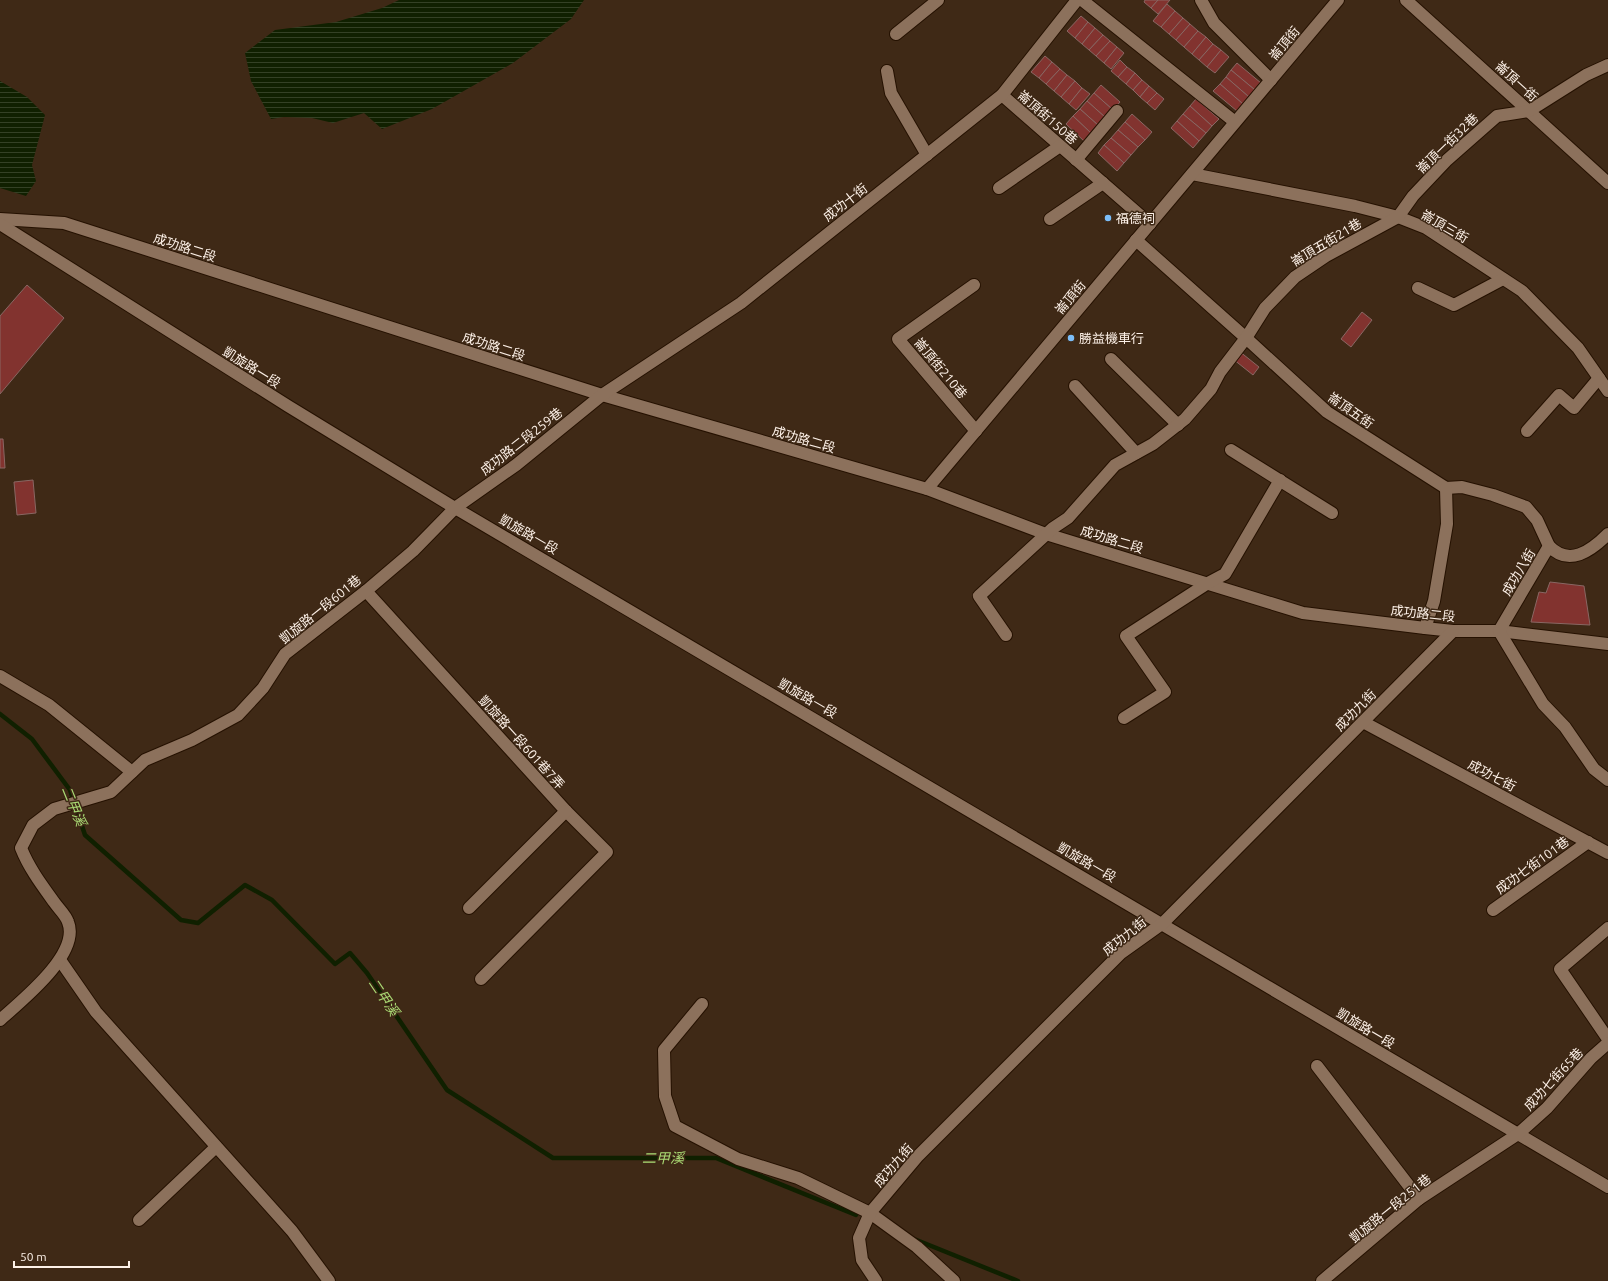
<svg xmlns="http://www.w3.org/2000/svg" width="1608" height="1281" font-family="Ubuntu,'Noto Sans TC',sans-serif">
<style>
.water{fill:url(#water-rules)}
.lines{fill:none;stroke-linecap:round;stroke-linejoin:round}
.stream{stroke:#102000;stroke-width:4.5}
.building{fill:#82332f;stroke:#896763}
.minor-casing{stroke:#251101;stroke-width:14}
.minor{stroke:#8c715c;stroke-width:12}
.poi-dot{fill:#7cbef9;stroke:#3f2916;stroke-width:1.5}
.labels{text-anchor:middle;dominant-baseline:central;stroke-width:3;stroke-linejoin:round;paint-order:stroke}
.street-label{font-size:13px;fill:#fdf1e8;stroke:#3f2916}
.poi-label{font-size:13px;fill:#fdf1e8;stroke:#3f2916;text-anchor:start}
.water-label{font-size:14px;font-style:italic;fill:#aada74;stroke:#3f2916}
</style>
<defs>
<pattern id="water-rules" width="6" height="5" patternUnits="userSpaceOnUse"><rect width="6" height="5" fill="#102000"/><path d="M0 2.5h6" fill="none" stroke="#344125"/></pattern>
</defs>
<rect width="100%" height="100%" fill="#3f2916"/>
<g class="water">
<path d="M399,0h185l-13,19 -58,44 -81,46 -50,20 -18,-16 -31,10 -21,-5 -28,-1 -13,2 -20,-38 -6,-28 30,-23 61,-8 46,-14z"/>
<path d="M0,81l27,16 18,18 -13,50 4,16 -10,15 -26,-8z"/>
</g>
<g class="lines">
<g class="stream">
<path d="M0,714l32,25 38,51 15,45 96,85 17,3 47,-38 27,15 63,64 15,-11 17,20 80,117 106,68h163l140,57"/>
<path d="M914,1239l104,42"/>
</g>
</g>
<g class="building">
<path d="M1145,0h13l-7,8 -7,-6z"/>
<path d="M1158,0h12l-12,14 -7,-6z"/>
<path d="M1167,4l8,7 -14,16 -8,-6z"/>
<path d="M1175,11l8,7 -14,16 -8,-7z"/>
<path d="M1081,16l7,6 -13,16 -8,-7z"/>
<path d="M1183,18l7,6 -14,16 -7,-6z"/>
<path d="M1088,22l7,6 -13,16 -7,-6z"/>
<path d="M1190,24l8,7 -14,16 -8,-7z"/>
<path d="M1095,28l8,7 -14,15 -7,-6z"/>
<path d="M1198,31l8,6 -14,17 -8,-7z"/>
<path d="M1103,35l7,6 -14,15 -7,-6z"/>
<path d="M1206,37l7,7 -14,16 -7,-6z"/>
<path d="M1110,41l7,6 -13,16 -8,-7z"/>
<path d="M1213,44l8,6 -14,17 -8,-7z"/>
<path d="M1117,47l7,6 -13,16 -7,-6z"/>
<path d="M1221,50l8,7 -14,16 -8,-6z"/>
<path d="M1045,56l7,6 -13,16 -8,-6z"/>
<path d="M1120,60l7,7 -9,10 -7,-6z"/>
<path d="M1052,62l8,7 -14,15 -7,-6z"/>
<path d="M1237,63l24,20 -6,7 -24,-20z"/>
<path d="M1127,67l8,6 -9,11 -8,-7z"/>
<path d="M1060,69l7,6 -13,16 -8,-7z"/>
<path d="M1231,70l24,20 -6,7 -23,-20z"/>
<path d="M1135,73l7,7 -9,10 -7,-6z"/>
<path d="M1067,75l8,6 -14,16 -7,-6z"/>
<path d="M1226,77l23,20 -6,7 -23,-20z"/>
<path d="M1142,80l7,6 -9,11 -7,-7z"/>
<path d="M1075,81l7,7 -13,16 -8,-7z"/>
<path d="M1220,84l23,20 -6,7 -24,-20z"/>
<path d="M1101,85l19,17 -7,8 -19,-17z"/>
<path d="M1149,86l8,7 -10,10 -7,-6z"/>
<path d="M1082,88l8,6 -14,16 -7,-6z"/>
<path d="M1094,93l19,17 -7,8 -19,-17z"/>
<path d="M1157,93l7,6 -9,11 -8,-7z"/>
<path d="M1196,99l23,20 -7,7 -22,-20z"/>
<path d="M1087,101l19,17 -7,8 -19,-17z"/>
<path d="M1190,106l22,20 -6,7 -23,-19z"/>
<path d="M1080,109l19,17 -7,8 -19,-18z"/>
<path d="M1132,114l20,18 -7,8 -20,-18z"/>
<path d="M1183,114l23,19 -7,8 -22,-20z"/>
<path d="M1073,116l19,18 -7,8 -19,-18z"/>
<path d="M1177,121l22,20 -6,7 -22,-20z"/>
<path d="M1125,122l20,18 -7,7 -20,-17z"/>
<path d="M1118,130l20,17 -7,8 -20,-17z"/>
<path d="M1111,138l20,17 -7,8 -20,-18z"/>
<path d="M1104,145l20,18 -7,8 -19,-18z"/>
<path d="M27,285l37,33 -64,76v-78z"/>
<path d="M1362,312l10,8 -21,27 -10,-8z"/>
<path d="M1239,351l20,16 -6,8 -20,-16z"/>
<path d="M0,439h3l2,29h-5z"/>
<path d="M33,480l3,33 -19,2 -3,-33z"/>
<path d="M1550,582l34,4 6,39 -59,-3 8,-30 7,1z"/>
</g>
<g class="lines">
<defs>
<g id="minor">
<path d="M1082,0l153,122"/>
<path d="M1201,0l13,23 57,57"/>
<path d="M1406,0l202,183"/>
<path d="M896,34l42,-34"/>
<path d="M887,71l4,22 36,62"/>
<path d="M1002,95l148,129"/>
<path d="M1076,160l41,-49"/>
<path d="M1192,174l163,32 43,11 28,11 96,63 56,57 30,43"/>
<path d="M999,188l61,-42"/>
<path d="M0,219l64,4 538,172 325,94 119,45 257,79 122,15 28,3h46l109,13"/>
<path d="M1050,219l53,-36"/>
<path d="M0,224l288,182 167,102 1153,679"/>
<path d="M1136,240l110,98 81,74 119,76 16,-1 31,8 33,12 11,13 12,26"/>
<path d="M974,285l-76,54 78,92"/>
<path d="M1418,288l36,17 49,-26"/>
<path d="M1111,359l67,66"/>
<path d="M1075,386l61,67"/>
<path d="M1527,431l32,-36 15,13 25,-30"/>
<path d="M1231,450l101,63"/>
<path d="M927,489l411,-489"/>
<path d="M1608,534c-17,17 -39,33 -59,12l-50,85 44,73 22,23 29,42 14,11"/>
<path d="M366,591l200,220 41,41 -126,127"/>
<path d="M1425,628l9,-27 13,-77 -1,-36"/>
<path d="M1006,635l-27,-39 74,-68 15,-10 47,-53 38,-21 32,-25 26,-30 9,-17 26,-34 19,-30 30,-31 31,-21 72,-39 15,-21 34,-36 50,-44 32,-5 57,-36 22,-10"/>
<path d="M0,676l49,29 83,67"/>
<path d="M1124,718l41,-26 -39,-56 82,-53 17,-9 55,-94"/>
<path d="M1363,722l245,131"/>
<path d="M469,908l97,-97"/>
<path d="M1493,910l95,-68"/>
<path d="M1608,928l-48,41 48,70"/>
<path d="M60,960l36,52 196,219 37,50"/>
<path d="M702,1004l-38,46 1,46 10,30 63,33 60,19 72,35 47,34 37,34"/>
<path d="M0,1020c21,-19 81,-66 68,-98 -2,-7 -10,-14 -14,-20 -13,-18 -25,-34 -33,-54l12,-23 21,-16 57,-17 34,-32 47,-20 46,-25 25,-27 22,-34 81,-63 47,-40 42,-43 61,-43 86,-70 139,-92 261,-208 75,-95"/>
<path d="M1317,1066l102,133"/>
<path d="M139,1220l77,-73"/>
<path d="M876,1281l-14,-21 -3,-22 11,-25 48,-57 203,-203 42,-30 290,-292"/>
<path d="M1322,1281l97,-82 99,-65 29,-26 44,-50 17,-15"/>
</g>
</defs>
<use href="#minor" class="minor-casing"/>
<use href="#minor" class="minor"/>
</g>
<g class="poi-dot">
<circle cx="1108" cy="218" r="4"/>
<circle cx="1071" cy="338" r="4"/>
</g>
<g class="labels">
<g class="street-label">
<text transform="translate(1284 43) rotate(-50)">崙頂街</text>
<text transform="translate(1517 81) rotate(42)">崙頂一街</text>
<text transform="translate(1048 117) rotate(41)">崙頂街150巷</text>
<text transform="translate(1447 143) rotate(-44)">崙頂一街32巷</text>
<text transform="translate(845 202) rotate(-38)">成功十街</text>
<text transform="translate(1445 226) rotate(30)">崙頂三街</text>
<text transform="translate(1326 242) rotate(-31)">崙頂五街21巷</text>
<text transform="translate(185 247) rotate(18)">成功路二段</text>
<text transform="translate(1070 297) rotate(-50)">崙頂街</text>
<text transform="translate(494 346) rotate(18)">成功路二段</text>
<text transform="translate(252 367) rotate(32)">凱旋路一段</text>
<text transform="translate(941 368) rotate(50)">崙頂街210巷</text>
<text transform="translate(1351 410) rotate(35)">崙頂五街</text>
<text transform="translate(804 439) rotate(16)">成功路二段</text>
<text transform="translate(521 441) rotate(-38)">成功路二段259巷</text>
<text transform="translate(529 534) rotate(30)">凱旋路一段</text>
<text transform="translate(1112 539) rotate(17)">成功路二段</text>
<text transform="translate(1518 572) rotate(-59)">成功八街</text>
<text transform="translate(320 609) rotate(-39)">凱旋路一段601巷</text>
<text transform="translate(1423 613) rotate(6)">成功路二段</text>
<text transform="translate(808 698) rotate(30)">凱旋路一段</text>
<text transform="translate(1355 710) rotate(-45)">成功九街</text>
<text transform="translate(522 742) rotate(48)">凱旋路一段601巷7弄</text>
<text transform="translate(1492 775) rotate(28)">成功七街</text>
<text transform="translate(1087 862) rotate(30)">凱旋路一段</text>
<text transform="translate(1532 865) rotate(-36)">成功七街101巷</text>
<text transform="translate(1124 936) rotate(-39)">成功九街</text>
<text transform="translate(1366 1028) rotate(31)">凱旋路一段</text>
<text transform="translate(1553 1079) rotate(-47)">成功七街65巷</text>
<text transform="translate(893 1165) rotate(-49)">成功九街</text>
<text transform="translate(1390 1208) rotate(-39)">凱旋路一段251巷</text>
</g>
<g class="poi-label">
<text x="1116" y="218">福德祠</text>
<text x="1079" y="338">勝益機車行</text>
</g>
<g class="water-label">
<text transform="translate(74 806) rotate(68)">二甲溪</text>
<text transform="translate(384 997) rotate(56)">二甲溪</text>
<text x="663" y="1158">二甲溪</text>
</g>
</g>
<path d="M14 1261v6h115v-6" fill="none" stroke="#fdf1e8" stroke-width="2"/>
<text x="20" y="1261" font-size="12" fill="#fdf1e8" stroke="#3f2916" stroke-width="3" paint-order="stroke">50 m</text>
</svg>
